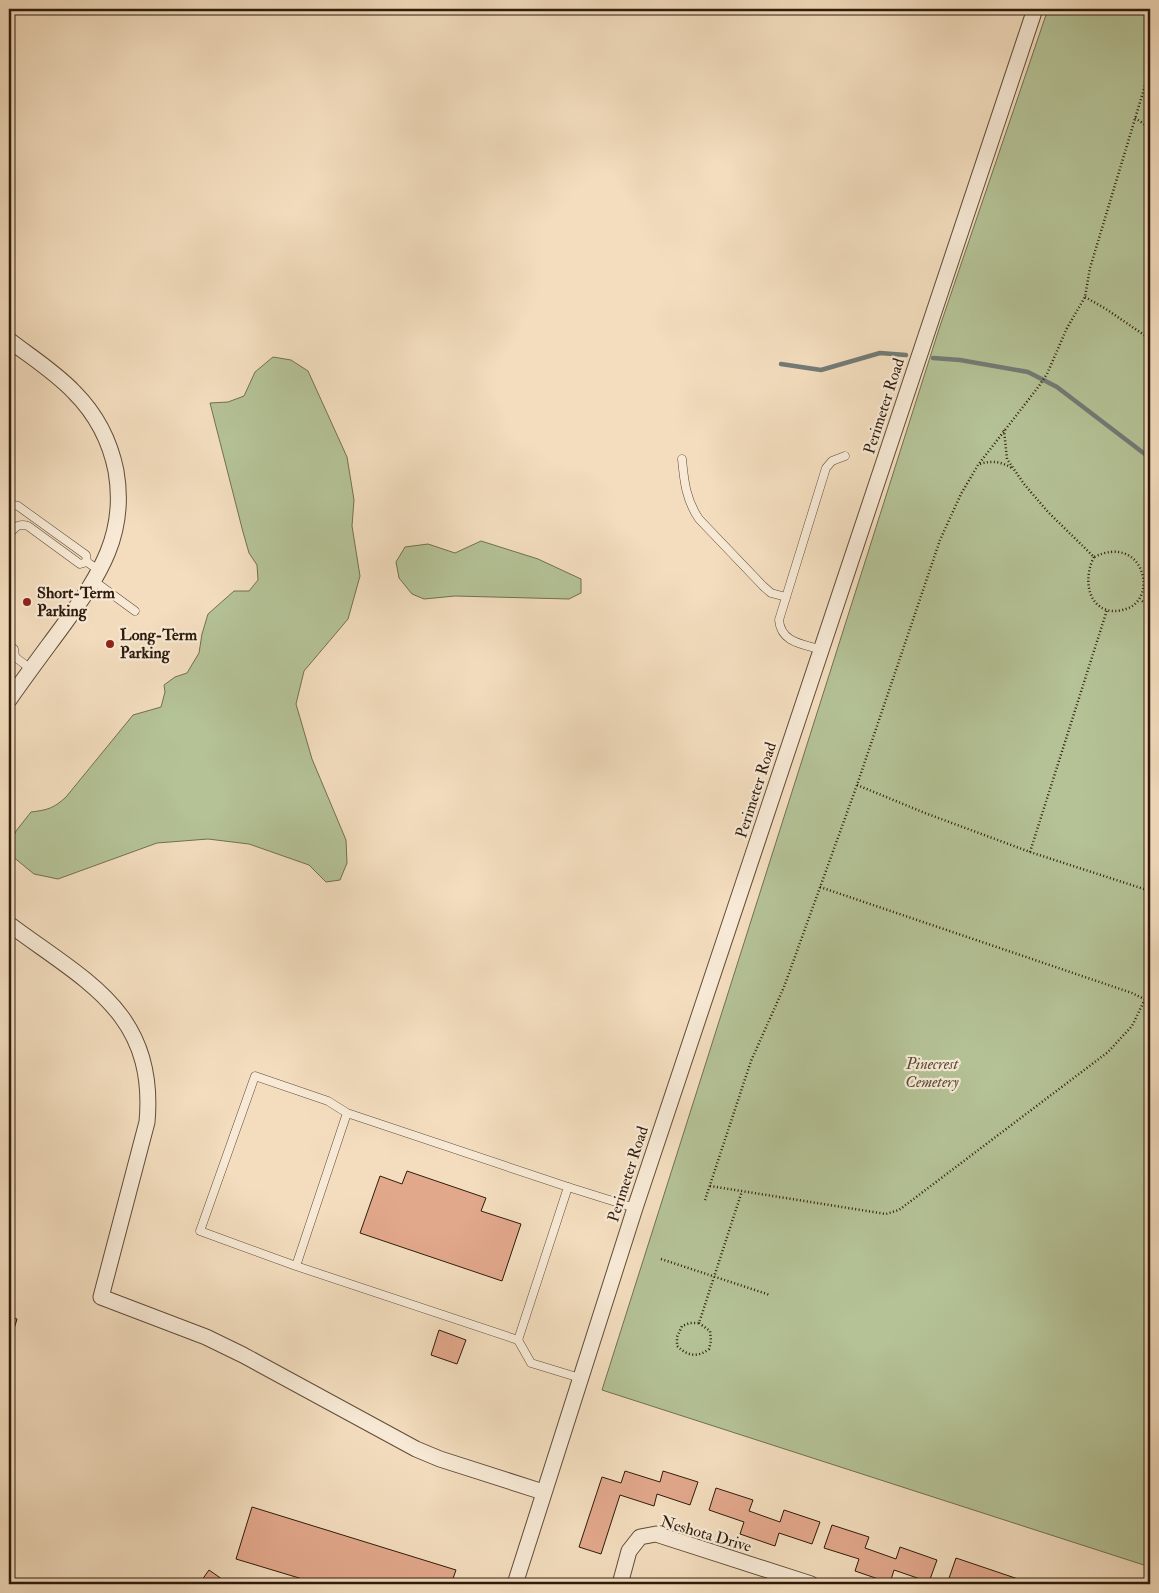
<svg xmlns="http://www.w3.org/2000/svg" width="1159" height="1593" font-family="'IM FELL Double Pica',serif">
<style>
.green{fill:#b4c296;stroke:#726f51}
.lines{fill:none;stroke-linecap:round;stroke-linejoin:round}
.stream{stroke:#737b76;stroke-width:4.5}
.building{fill:#e2a88c;stroke:#2f1c0c}
.lane-casing{stroke:#604c38;stroke-width:9}
.street-casing{stroke:#604c38;stroke-width:17}
.path{stroke:#2f1c0c;stroke-width:2.5;stroke-dasharray:1 2.5;stroke-linecap:butt}
.lane{stroke:#f7e9d5;stroke-width:8}
.street{stroke:#f7e9d5;stroke-width:15}
.poi-dot{fill:#8f2418;stroke:#f7e9d5;stroke-width:2}
.labels{text-anchor:middle;dominant-baseline:central;stroke-width:4.5;stroke-linejoin:round;paint-order:stroke}
.street-label{font-size:16px;fill:#2f1c0c;stroke:#f7e9d5}
.poi-label{font-size:16px;font-weight:bold;fill:#2f1c0c;stroke:#f7e9d5;text-anchor:start}
.park-label{font-size:16px;font-style:italic;fill:#574e35;stroke:#f7e9d5}
</style>
<rect width="100%" height="100%" fill="#f3ddbe"/>
<filter id="stains"><feTurbulence type="fractalNoise" baseFrequency=".004" numOctaves="4"/><feColorMatrix values="0 0 0 0 .2 0 0 0 0 .09 0 0 0 0 .02 0 0 0 .5 -.17"/></filter>
<radialGradient id="worn" r=".72"><stop offset=".6" stop-color="#630" stop-opacity="0"/><stop offset="1" stop-color="#630" stop-opacity=".3"/></radialGradient>
<g class="green">
<path d="M1048,9h102v1558l-548,-177 337,-1061z"/>
<path d="M273,357l18,3 17,11 39,86 7,43 -2,26 8,50 -12,43 -44,52 -8,33 16,55 34,81 1,23 -7,17 -14,2 -17,-17 -60,-21 -41,-5 -51,4 -99,36 -24,-5 -22,-18 -2,-11 6,-14 15,-19c17,-2 23,-4 35,-15l67,-82 28,-8 4,-15 -1,-7 11,-8 12,-4 12,-20 3,-19 6,-20 26,-23h15l9,-11 -1,-15 -8,-12 -6,-21 -33,-129 18,-1 16,-6 11,-24z"/>
<path d="M481,541l57,18 43,20v14l-12,6 -114,-3 -31,3 -12,-5 -13,-16 -3,-16 9,-15 23,-3 27,9z"/>
</g>
<g class="lines">
<g class="stream">
<path d="M933,358l27,2 68,12 29,15 93,71"/>
<path d="M781,364l40,6 59,-17 26,2"/>
</g>
</g>
<g class="building">
<path d="M407,1171l79,27 -5,13 40,13 -19,57 -142,-48 20,-57 22,8z"/>
<path d="M9,1316l8,3 -8,27z"/>
<path d="M439,1330l27,10 -9,24 -26,-9z"/>
<path d="M625,1471l35,11 3,-11 35,11 -8,23 -33,-11 -3,12 -34,-11 -19,59 -22,-7 23,-70 19,6z"/>
<path d="M716,1488l37,12 -4,11 31,11 4,-12 36,12 -8,22 -33,-11 -4,13 -35,-12 4,-12 -35,-12z"/>
<path d="M252,1507l204,63 -5,14h-132l-83,-25z"/>
<path d="M832,1525l37,12 -4,11 31,11 4,-12 37,13 -8,22 -35,-12 -4,13 -35,-12 4,-12 -35,-11z"/>
<path d="M956,1558l68,23 -1,3h-45l-11,-4 -2,4h-18z"/>
<path d="M209,1570l20,14h-30z"/>
</g>
<g class="lines">
<defs>
<g id="lane">
<path d="M682,459c2,22 4,41 17,60l64,67 8,7 15,4"/>
<path d="M9,504l9,2 68,49 1,7 13,9"/>
<path d="M9,535c6,-8 9,-12 19,-9l52,38 7,-2"/>
<path d="M94,581l41,30"/>
<path d="M9,645l5,4 1,8"/>
<path d="M822,650c-19,-6 -41,-7 -43,-30l47,-152 6,-7 13,-5"/>
<path d="M9,658l6,-1 16,12"/>
<path d="M568,1187l67,21"/>
<path d="M296,1266l-96,-35 55,-155 73,25 19,12 221,74 -50,153 -222,-74 51,-153"/>
<path d="M518,1340l13,23 49,15"/>
</g>
<g id="street">
<path d="M9,340c22,17 46,32 65,52 22,22 36,49 42,79 11,63 -16,103 -51,152 -19,26 -38,51 -56,77"/>
<path d="M9,924c76,57 148,88 138,198l-46,175 105,40 37,18 173,94 24,10 103,33"/>
<path d="M515,1584l120,-376 400,-1199"/>
<path d="M620,1584l9,-33 11,-14 16,-3 155,50"/>
</g>
</defs>
<use href="#lane" class="lane-casing"/>
<use href="#street" class="street-casing"/>
<g class="path">
<path d="M1135,118l15,10"/>
<path d="M1085,297l21,12 44,30"/>
<path d="M1004,430l3,29 17,25 24,28 46,45c50,-24 65,42 32,52 -6,2 -13,3 -19,1 -22,-7 -22,-36 -13,-53"/>
<path d="M980,464c12,-4 22,-2 32,4"/>
<path d="M1142,601l8,6"/>
<path d="M857,785l68,28 105,39 120,39"/>
<path d="M1030,852l77,-242"/>
<path d="M820,887l312,106 18,9"/>
<path d="M710,1186l176,28 13,-4 209,-158 24,-26 13,-27 5,-6"/>
<path d="M705,1200l46,-139 33,-74 73,-202 83,-245 21,-46 17,-29 61,-79 8,-12 20,-46 18,-31 5,-29 60,-199"/>
<path d="M661,1259l109,36"/>
<path d="M699,1323l11,8 1,10 -2,8c-12,9 -21,7 -32,-3v-9l5,-11 8,-3h9l43,-132"/>
</g>
<use href="#lane" class="lane"/>
<use href="#street" class="street"/>
</g>
<g class="poi-dot">
<circle cx="27" cy="602" r="5"/>
<circle cx="110" cy="644" r="5"/>
</g>
<g class="labels">
<g class="street-label">
<text transform="translate(884 406) rotate(-72)">Perimeter Road</text>
<text transform="translate(756 790) rotate(-72)">Perimeter Road</text>
<text transform="translate(628 1174) rotate(-72)">Perimeter Road</text>
<text transform="translate(706 1534) rotate(16)">Neshota Drive</text>
</g>
<g class="poi-label">
<text x="37" y="593">Short-Term<tspan x="37" dy="18">Parking</tspan></text>
<text x="120" y="635">Long-Term<tspan x="120" dy="18">Parking</tspan></text>
</g>
<g class="park-label">
<text x="932" y="1064">Pinecrest<tspan x="932" dy="18">Cemetery</tspan></text>
</g>
</g>
<rect width="1159" height="1593" fill="none" stroke="#f3ddbe" stroke-width="30"/>
<rect x="10" y="10" width="1139" height="1573" fill="none" stroke="#2f1c0c" stroke-width="2.5"/>
<rect x="15" y="15" width="1129" height="1563" fill="none" stroke="#2f1c0c"/>
<rect width="100%" height="100%" filter="url(#stains)"/>
<rect width="100%" height="100%" fill="url(#worn)"/>
</svg>
